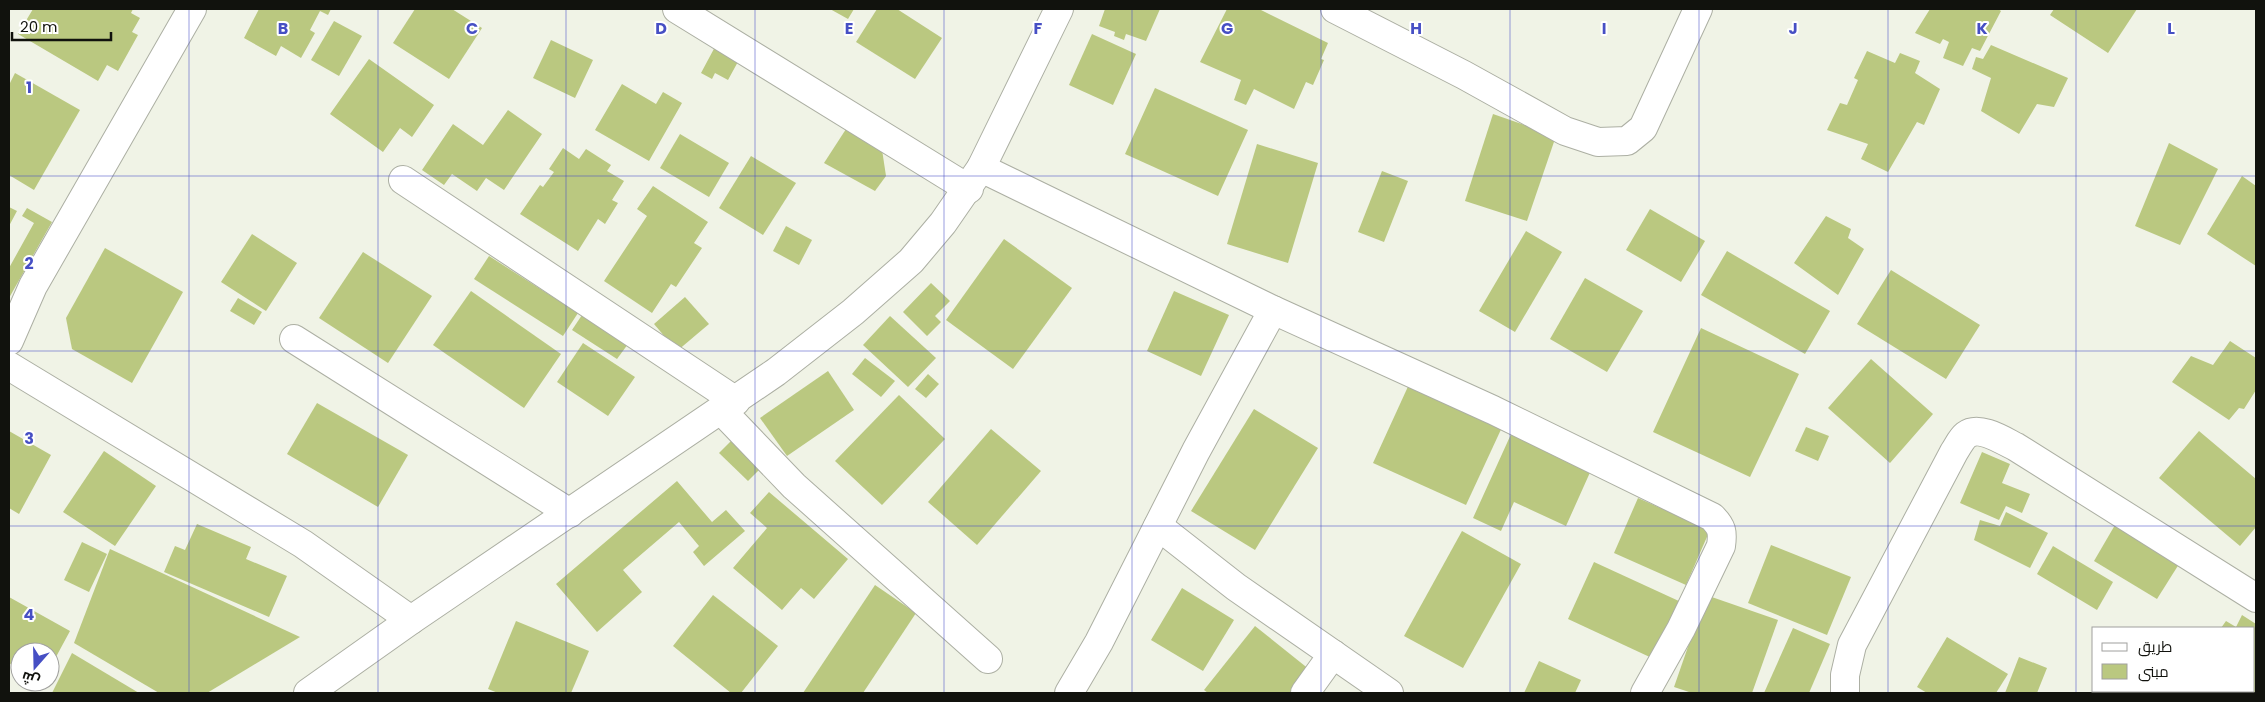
<svg xmlns="http://www.w3.org/2000/svg" width="2265" height="702" font-family="Poppins,Cairo,sans-serif">
<style>
.building{fill:#bac880}
.lines{fill:none;stroke-linecap:round;stroke-linejoin:round}
.street-casing{stroke:#acafa3;stroke-width:30}
.street{stroke:#fff;stroke-width:28}
.grid{fill:none;stroke:#464fc4;stroke-width:1;stroke-opacity:0.55}
.grid-label{font-size:16px;text-anchor:middle;font-weight:bold;fill:#464fc4;stroke:#fff;stroke-width:4;stroke-linejoin:round;paint-order:stroke}
</style>
<rect width="100%" height="100%" fill="#f0f3e6"/>
<g class="building">
<path d="M33,9h100l-2,4 9,5 -8,14 6,3 -20,36 -11,-6 -9,16 -80,-47z"/>
<path d="M259,9h72l-3,6 -8,-4 -10,19 5,3 -14,25 -20,-12 -5,10 -32,-18z"/>
<path d="M415,9h37l30,19 -33,51 -56,-36z"/>
<path d="M830,9h24l-6,10z"/>
<path d="M877,9h20l45,29 -27,41 -59,-37z"/>
<path d="M1105,9h55l-14,32 -20,-7 -2,6 -10,-4 1,-4 -16,-6z"/>
<path d="M1227,9h32l69,34 -7,16 3,1 -11,25 -7,-3 -12,27 -40,-20 -8,16 -12,-5 7,-20 -41,-18z"/>
<path d="M1930,9h68l3,2 -21,40 -8,-3 -9,18 -20,-8 6,-16 -6,-3 -3,5 -25,-11z"/>
<path d="M2054,9h83l-29,44 -58,-38z"/>
<path d="M334,21l28,15 -23,40 -28,-16z"/>
<path d="M1092,34l44,20 -23,51 -44,-20z"/>
<path d="M551,40l42,20 -18,38 -42,-20z"/>
<path d="M716,45l24,13 -12,22 -13,-7 -3,6 -11,-6z"/>
<path d="M1991,45l77,33 -14,29 -17,-3 -18,30 -38,-23 10,-33 -19,-9 4,-12 7,2z"/>
<path d="M1867,51l28,12 5,-10 20,8 -5,12 25,16 -16,36 -7,-3 -29,50 -27,-13 7,-15 -41,-14 13,-27 7,2 11,-25 -4,-2z"/>
<path d="M369,59l65,46 -22,32 -12,-9 -17,24 -53,-38z"/>
<path d="M15,73l65,37 -46,80 -25,-15v-90z"/>
<path d="M622,84l34,20 7,-12 19,11 -33,58 -54,-31z"/>
<path d="M1155,88l93,42 -30,66 -93,-42z"/>
<path d="M508,110l34,24 -38,56 -18,-12 -9,13 -25,-17 -8,11 -22,-15 31,-46 30,21z"/>
<path d="M1493,114l63,22 -29,85 -62,-20z"/>
<path d="M848,126l33,17 5,33 -11,15 -51,-28z"/>
<path d="M680,134l49,29 -20,34 -49,-29z"/>
<path d="M2169,143l49,26 -38,76 -45,-19z"/>
<path d="M1257,144l61,19 -30,100 -61,-19z"/>
<path d="M563,148l16,11 7,-10 25,16 -4,6 17,10 -12,19 6,3 -13,21 -7,-5 -20,32 -58,-37 20,-29 3,2 11,-15 -5,-3z"/>
<path d="M751,156l45,27 -33,52 -44,-27z"/>
<path d="M1382,171l26,10 -24,61 -26,-10z"/>
<path d="M2242,176l14,10v80l-49,-32z"/>
<path d="M653,186l55,36 -14,21 8,5 -26,39 -5,-3 -19,29 -48,-32 43,-65 -10,-7z"/>
<path d="M9,207l8,4 -8,15z"/>
<path d="M27,208l25,14 -43,76v-30l25,-45 -12,-7z"/>
<path d="M1650,209l55,32 -24,41 -55,-32z"/>
<path d="M1826,216l25,13 -3,9 16,11 -26,46 -44,-32z"/>
<path d="M786,226l26,14 -13,25 -26,-14z"/>
<path d="M1526,231l36,21 -47,80 -36,-21z"/>
<path d="M252,234l45,29 -31,48 -45,-29z"/>
<path d="M1004,239l68,49 -59,81 -67,-49z"/>
<path d="M105,248l78,44 -51,91 -60,-34 -6,-31z"/>
<path d="M1727,251l103,60 -25,43 -104,-59z"/>
<path d="M363,252l69,44 -44,67 -69,-45z"/>
<path d="M489,256l89,57 -15,23 -89,-57z"/>
<path d="M1891,270l89,55 -34,54 -89,-55z"/>
<path d="M1585,278l58,33 -36,61 -57,-33z"/>
<path d="M931,283l19,18 -15,15 6,6 -14,14 -24,-24z"/>
<path d="M471,291l90,63 -37,54 -91,-63z"/>
<path d="M1174,291l55,24 -28,61 -54,-25z"/>
<path d="M685,297l24,27 -32,27 -23,-27z"/>
<path d="M238,298l24,14 -8,13 -24,-14z"/>
<path d="M582,315l46,29 -11,15 -45,-29z"/>
<path d="M890,316l46,42 -28,29 -45,-42z"/>
<path d="M1701,328l98,46 -49,103 -97,-45z"/>
<path d="M2230,341l26,17v32l-12,19 -5,-1 -10,12 -57,-38 19,-26 22,9z"/>
<path d="M583,343l52,34 -27,39 -51,-34z"/>
<path d="M865,358l30,23 -14,16 -29,-23z"/>
<path d="M1871,359l62,55 -43,49 -62,-55z"/>
<path d="M828,371l26,39 -67,46 -27,-38z"/>
<path d="M928,374l11,10 -13,14 -11,-9z"/>
<path d="M1411,380l93,43 -38,82 -93,-42z"/>
<path d="M899,395l46,44 -63,66 -47,-44z"/>
<path d="M317,403l91,52 -30,52 -91,-53z"/>
<path d="M1254,409l64,39 -63,102 -64,-39z"/>
<path d="M1806,427l23,9 -11,25 -23,-10z"/>
<path d="M991,429l50,42 -64,74 -49,-43z"/>
<path d="M9,431l42,24 -32,59 -10,-6z"/>
<path d="M2199,431l57,48v48l-16,19 -81,-68z"/>
<path d="M1512,432l80,36 -26,58 -52,-24 -13,29 -28,-13z"/>
<path d="M736,436l29,28 -17,17 -29,-28z"/>
<path d="M104,451l52,35 -41,60 -52,-34z"/>
<path d="M1982,452l28,12 -8,19 28,11 -8,19 -16,-7 -7,14 -39,-17z"/>
<path d="M677,481l35,41 14,-12 19,21 -41,35 -11,-14 6,-6 -20,-24 -56,48 19,22 -45,40 -41,-48z"/>
<path d="M769,492l79,67 -34,40 -13,-11 -19,22 -49,-42 34,-40 -17,-15z"/>
<path d="M1638,498l72,32 -24,55 -72,-32z"/>
<path d="M2006,512l42,21 -18,35 -56,-28 6,-20 20,6z"/>
<path d="M197,524l54,23 -5,12 41,17 -18,41 -105,-45 11,-26 10,4z"/>
<path d="M2115,525l64,39 -22,35 -63,-38z"/>
<path d="M1462,531l59,33 -58,104 -59,-32z"/>
<path d="M82,542l25,12 -18,38 -25,-12z"/>
<path d="M1771,545l80,32 -24,58 -79,-32z"/>
<path d="M2053,546l60,36 -16,28 -60,-36z"/>
<path d="M110,549l190,88 -93,56h-48l-85,-50z"/>
<path d="M1594,562l87,40 -27,57 -86,-40z"/>
<path d="M875,585l41,28 -53,80h-60z"/>
<path d="M1182,588l52,32 -31,51 -52,-31z"/>
<path d="M713,595l65,51 -37,47h-10l-58,-47z"/>
<path d="M1706,595l72,25 -26,73h-60l-18,-6z"/>
<path d="M9,597l61,34 -20,37v-16h-30v18l-11,-7z"/>
<path d="M2242,615l14,9v69h-24l-4,-2h26v-63h-33l5,-7 10,6z"/>
<path d="M516,621l73,30 -18,42h-73l-10,-4z"/>
<path d="M1255,626l60,48 -16,19h-91l-4,-3z"/>
<path d="M1793,628l37,16 -21,49h-45z"/>
<path d="M1947,637l61,37 -12,19h-69l-10,-6z"/>
<path d="M72,653l67,40h-87z"/>
<path d="M2019,657l28,11 -10,25h-32z"/>
<path d="M1539,661l42,19 -6,13h-51z"/>
</g>
<g class="lines">
<defs>
<g id="street">
<path d="M677,9l292,180"/>
<path d="M1335,9l129,66 101,56 33,11 29,-1 16,-13 55,-119"/>
<path d="M981,168l292,142 220,100 219,107c10,10 11,15 9,29l-40,83 -36,64"/>
<path d="M403,180l333,221"/>
<path d="M294,339l276,174"/>
<path d="M9,341l24,-55 159,-277"/>
<path d="M9,366l294,178 108,76"/>
<path d="M722,411l72,75 194,173"/>
<path d="M1158,526l78,61 153,106"/>
<path d="M308,693l103,-73 365,-248 77,-60 58,-51 32,-38 38,-55 78,-159"/>
<path d="M1069,693l30,-51 97,-191 77,-141"/>
<path d="M1305,693l28,-39"/>
<path d="M1845,693v-18l7,-30 102,-193c4,-6 7,-13 12,-17 13,-10 38,6 50,12l240,151"/>
</g>
</defs>
<use href="#street" class="street-casing"/>
<use href="#street" class="street"/>
</g>
<path class="grid" d="M189,9v684M378,9v684M566,9v684M755,9v684M944,9v684M1132,9v684M1321,9v684M1510,9v684M1699,9v684M1888,9v684M2076,9v684M9,176h2247M9,351h2247M9,526h2247"/>
<g class="grid-label">
<text x="283" y="34">B</text>
<text x="472" y="34">C</text>
<text x="661" y="34">D</text>
<text x="849" y="34">E</text>
<text x="1038" y="34">F</text>
<text x="1227" y="34">G</text>
<text x="1416" y="34">H</text>
<text x="1604" y="34">I</text>
<text x="1793" y="34">J</text>
<text x="1982" y="34">K</text>
<text x="2171" y="34">L</text>
<text x="29" y="93">1</text>
<text x="29" y="269">2</text>
<text x="29" y="444">3</text>
<text x="29" y="620">4</text>
</g>
<rect width="2265" height="702" fill="none" stroke="#11120d" stroke-width="20"/>
<rect x="2092" y="627" width="162" height="65" fill="#ffffff" stroke="#a0a09e"/>
<rect x="2102" y="643" width="25" height="8" fill="#ffffff" stroke="#a0a09e"/>
<text x="2138" y="652" font-size="15" fill="#11120d">طريق</text>
<rect x="2102" y="664" width="25" height="15" fill="#bac880" stroke="#a0a09e"/>
<text x="2138" y="677" font-size="15" fill="#11120d">مبنى</text>
<g transform="translate(35 667) rotate(200)"><circle r="24" fill="#ffffff" stroke="#a0a09e"/>
<path d="M0-4L9 19L0 12L-9 19Z" fill="#464fc4"/>
<text y="-8" font-size="14" font-weight="bold" text-anchor="middle" fill="#11120d">ش</text>
</g>
<path d="M12 32v8h99v-8" fill="none" stroke="#11120d" stroke-width="2.5"/>
<text x="20" y="32" font-size="15" fill="#11120d" stroke="#ffffff" stroke-width="4" paint-order="stroke">20 m</text>
</svg>
